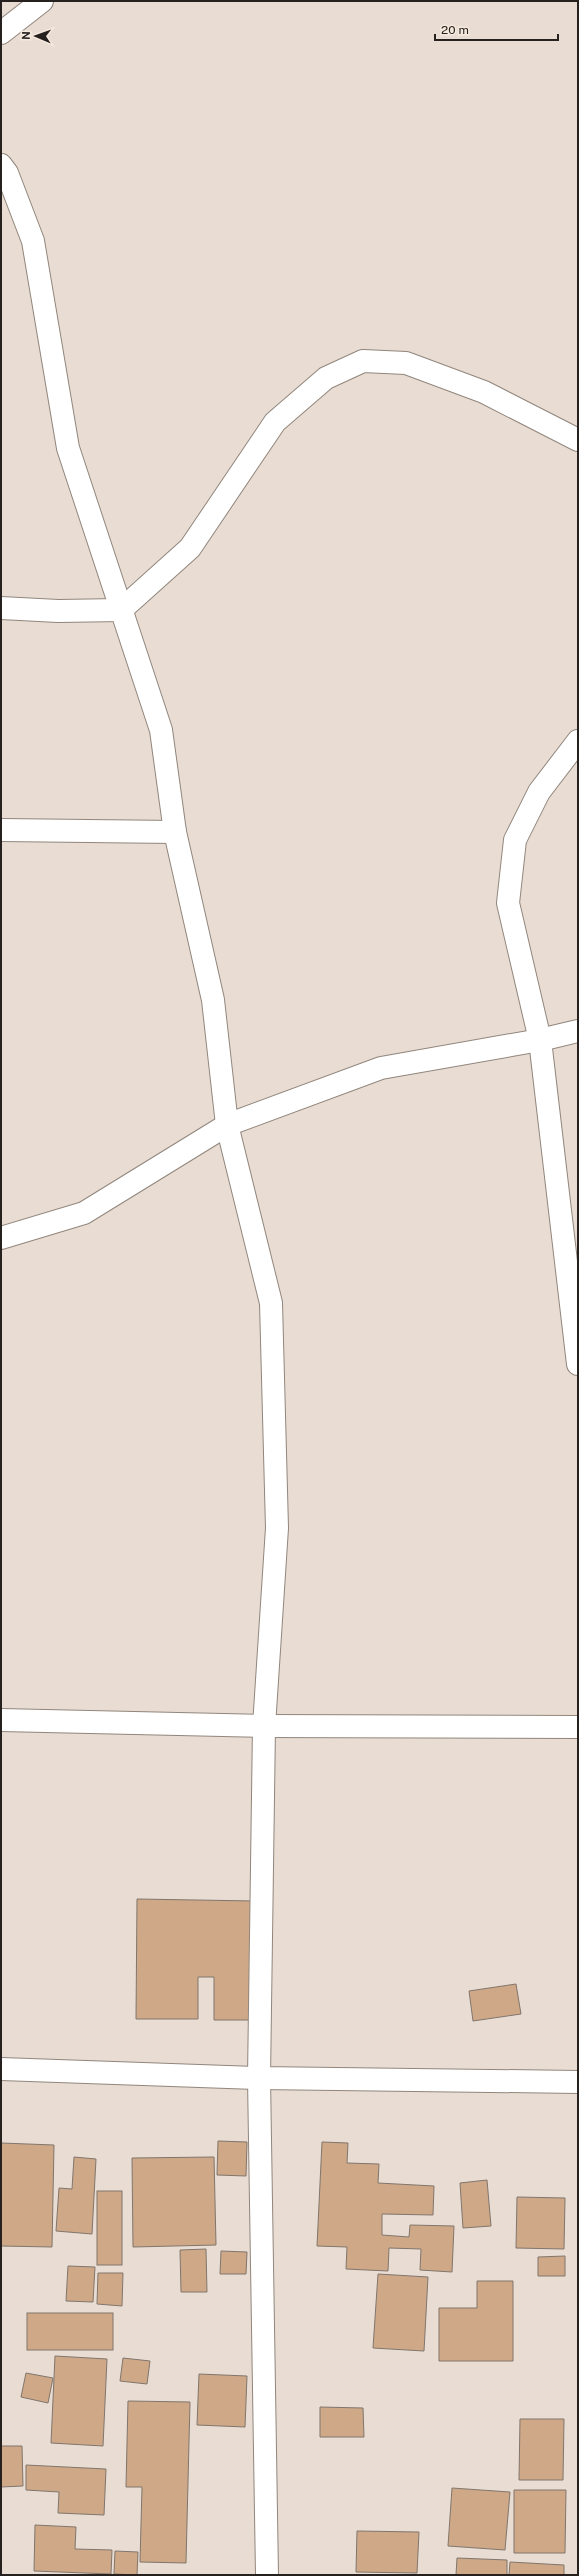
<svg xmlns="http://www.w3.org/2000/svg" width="579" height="2576" font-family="'Public Sans',sans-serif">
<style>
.building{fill:#cea887;stroke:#81766d}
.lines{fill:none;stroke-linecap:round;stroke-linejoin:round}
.minor-casing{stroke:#91867d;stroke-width:24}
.minor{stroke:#fff;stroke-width:22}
</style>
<rect width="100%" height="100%" fill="#e9dcd2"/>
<g class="building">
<path d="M137,1899l118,2v119h-41v-43h-16v42h-62z"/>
<path d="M516,1984l5,30 -48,7 -4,-30z"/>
<path d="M218,2141l29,1 -1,34 -29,-1z"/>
<path d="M322,2142l26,1 -1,20 32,1 -1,19 56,3 -1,29 -51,-1v21l27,2 1,-12 44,1 -2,46 -32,-2 1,-21 -32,-1 -1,23 -42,-2 1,-22 -30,-1z"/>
<path d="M1,2143l53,2 -2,102 -51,-1z"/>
<path d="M74,2157l22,2 -4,75 -36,-3 3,-43 13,1z"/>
<path d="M214,2157l2,88 -83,2 -1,-89z"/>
<path d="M487,2180l4,46 -28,2 -3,-45z"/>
<rect x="97" y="2191" width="25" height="74"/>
<path d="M517,2197l48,1 -1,51 -48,-1z"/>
<path d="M206,2249l1,43h-26l-1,-42z"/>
<path d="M221,2251l26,1 -1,22h-26z"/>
<path d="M565,2256v20h-27v-19z"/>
<path d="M68,2266l27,1 -2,35 -27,-1z"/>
<path d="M98,2273h25l-1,33 -25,-2z"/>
<path d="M378,2274l50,3 -4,74 -51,-3z"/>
<path d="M477,2281h36v80h-74v-53h38z"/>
<rect x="27" y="2313" width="86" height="37"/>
<path d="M55,2356l52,3 -4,87 -52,-3z"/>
<path d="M123,2358l27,3 -3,23 -27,-3z"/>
<path d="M26,2373l27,5 -5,25 -27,-6z"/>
<path d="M199,2374l48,2 -2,51 -48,-2z"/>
<path d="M128,2401l62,1 -4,161 -46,-1 2,-75h-16z"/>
<path d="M320,2407l43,1 1,29h-44z"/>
<path d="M520,2419h44l-1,61h-44z"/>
<path d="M1,2446h21l1,40 -22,1z"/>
<path d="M26,2465l80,4 -2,46 -46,-2 1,-21 -33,-2z"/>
<path d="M452,2488l58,4 -5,58 -57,-4z"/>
<path d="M514,2490h52l-1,63h-51z"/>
<path d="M35,2525l41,2 -1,22 37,1 -1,24 -77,-3z"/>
<path d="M357,2531l62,1 -2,41 -61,-1z"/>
<path d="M115,2551l23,1 -1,23 -23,-1z"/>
<path d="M457,2558l50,2v15h-51z"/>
<path d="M510,2562l54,3v10h-55z"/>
</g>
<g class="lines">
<defs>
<g id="minor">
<path d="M1,33l41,-32"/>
<path d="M1,165l6,8 26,68 35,207 93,282 14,102 38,168 14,125 44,178 6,225 -13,198 -5,352 8,497"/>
<path d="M1,608l57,3 63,-1 69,-62 85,-126 51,-44 37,-17 43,2 78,29 94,48"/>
<path d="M578,741l-39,51 -24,48 -7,63 32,137 38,324"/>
<path d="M1,830l174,2"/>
<path d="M1,1238l83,-25 143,-88 154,-57 159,-28 38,-9"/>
<path d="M1,1720l263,6 314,1"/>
<path d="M1,2069l258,9 319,4"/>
</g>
</defs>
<use href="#minor" class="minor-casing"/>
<use href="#minor" class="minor"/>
</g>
<rect width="579" height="2576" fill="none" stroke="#26211e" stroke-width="4"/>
<g transform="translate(36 36) rotate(272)" stroke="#f6eadf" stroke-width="3" paint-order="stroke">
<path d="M0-3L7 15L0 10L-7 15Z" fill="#26211e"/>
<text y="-6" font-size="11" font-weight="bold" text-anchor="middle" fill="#26211e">N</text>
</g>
<path d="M435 34v6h123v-6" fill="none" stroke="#26211e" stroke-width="2"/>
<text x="441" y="34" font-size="12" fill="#26211e" stroke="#f6eadf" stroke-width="3" paint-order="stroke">20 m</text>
</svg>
